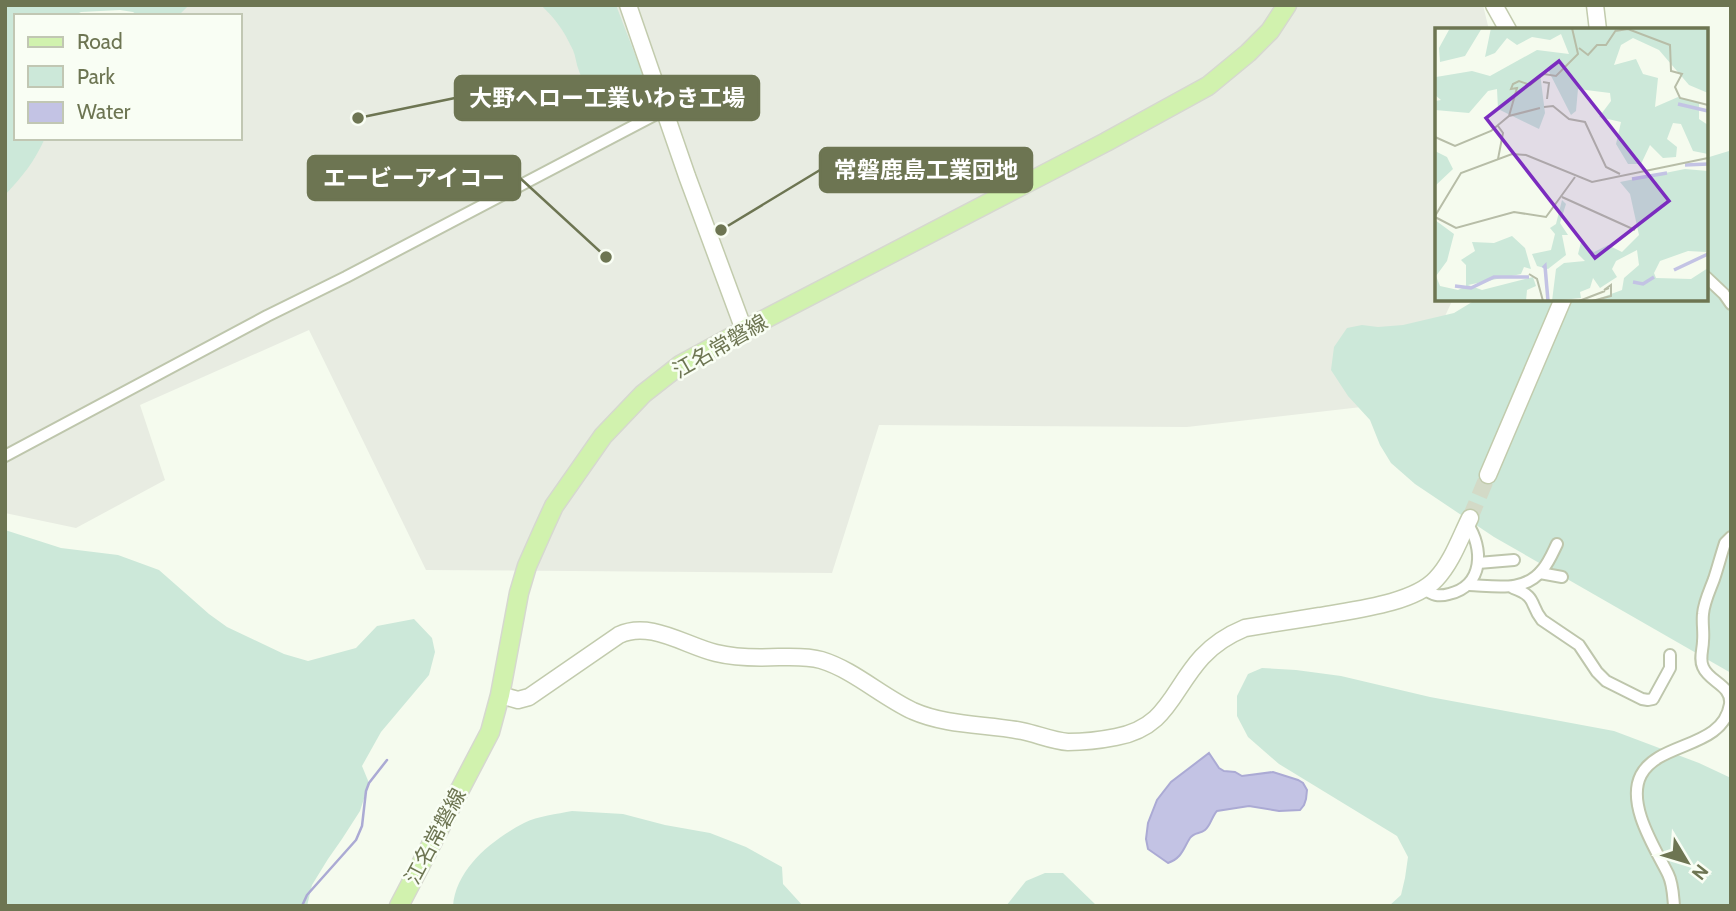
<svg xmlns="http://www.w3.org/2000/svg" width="1736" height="911" font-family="Cabin,'Noto Sans JP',sans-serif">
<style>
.industrial{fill:#e8ece2}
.green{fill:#cce8d9}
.water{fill:#c3c3e4;stroke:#abaad4;stroke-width:2}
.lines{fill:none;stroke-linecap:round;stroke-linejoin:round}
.stream{stroke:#abaad4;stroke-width:2.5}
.secondary-tunnel{stroke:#d3dac7;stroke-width:16;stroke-dasharray:16 8;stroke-linecap:butt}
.street-casing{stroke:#bec6ac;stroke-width:14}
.secondary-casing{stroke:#c2cbad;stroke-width:19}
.primary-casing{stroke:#d6d8cf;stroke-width:21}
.street{stroke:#fff;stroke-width:10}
.secondary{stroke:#fff;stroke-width:16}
.primary{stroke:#d1f2ae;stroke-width:18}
.labels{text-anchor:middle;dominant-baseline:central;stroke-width:5;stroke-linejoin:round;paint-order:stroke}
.street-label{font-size:21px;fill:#6d7552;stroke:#f9fef4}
.inset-river{fill:none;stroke:#c3c3e4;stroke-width:3.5}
.inset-road{fill:none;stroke:#b7bda7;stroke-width:2}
.view{fill:#7b2cbf;fill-opacity:0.15;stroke:#7b2cbf;stroke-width:3.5}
.inset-edge{fill:none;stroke:#6d7552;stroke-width:3.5}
.leader{fill:none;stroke:#6d7552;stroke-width:2.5}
.callout-dot{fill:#6d7552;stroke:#f9fef4;stroke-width:2.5}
.callout{fill:#6d7552;stroke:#6d7552;stroke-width:2.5}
.callout-label{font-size:23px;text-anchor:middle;font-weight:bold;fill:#fff}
</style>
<rect width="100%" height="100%" fill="#f5fbee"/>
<path class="industrial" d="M169,5h1314l6,25h-52v269h16l-48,103 -218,25 -308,-2 -47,148 -406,-3 -117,-240 -169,75 25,75 -89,48 -71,-15v-352l21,-23h214v-122h-82z"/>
<g class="green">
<path d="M5,5h184l-11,11h-39l-6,-4 -13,-2 -39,2 -8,4h-57v122h29c-10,23 -23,39 -40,57z"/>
<path d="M541,5h75l33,86 -1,4c-40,25 -53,18 -69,-24 -3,-7 -3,-14 -6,-21 -10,-21 -16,-29 -32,-45z"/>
<path d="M1729,151h2v522l-237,-136 -79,-53 -24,-21 -11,-18 -10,-25 -22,-24 -17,-26 3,-23 13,-19 15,-3 16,2 25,-2 51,-12 23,-14h229v-141z"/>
<path d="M5,530l56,18 57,7 41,15 50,44 18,13 57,27 24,7 48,-13 21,-22 37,-7 18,19 3,14 -6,23 -48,57 -19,34 7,17 -9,28 -18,28 -14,20 -16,26 -5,21h-302z"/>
<path d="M1262,668l34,2 45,6 89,21 184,34 85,32 32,15v128h-342l12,-11 4,-17 3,-21 -11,-21 -118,-72 -31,-27 -11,-21v-20l11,-22z"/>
<path d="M572,811l51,3 42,11 45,8 36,14 36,20 1,17 20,22h-350c3,-38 40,-67 71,-83 14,-7 33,-9 48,-12z"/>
<path d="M1045,873h18l34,33h-91l20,-25z"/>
</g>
<path class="water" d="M1209,753l10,15 5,3 11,1 7,4 31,-4 25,8 5,3 4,7 -1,9 -2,6 -4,5 -21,1 -30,-5 -32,5c-5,5 -6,14 -12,19 -5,4 -11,2 -15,8 -7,11 -8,20 -22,25l-20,-14 -2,-10 2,-16 9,-23 14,-18z"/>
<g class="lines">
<path class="stream" d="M302,906l5,-11 49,-55 6,-14 4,-35 3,-8 18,-23"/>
<path class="secondary-tunnel" d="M1470,518l18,-43"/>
<defs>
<g id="street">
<path d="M1706,277l18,17 7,10"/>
<path d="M5,456l262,-140 79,-39 318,-167"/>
<path d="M1478,563l36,-3"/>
<path d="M1540,573l22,4"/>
<path d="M1469,585c26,1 56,8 74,-16 6,-7 10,-17 14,-25"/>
<path d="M1513,588c25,9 16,16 29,32l37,25 18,27 9,9 36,18 6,1 5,-1 17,-31v-13"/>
<path d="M1424,589c9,6 14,8 25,5 35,-8 35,-46 18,-71"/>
<path d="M1674,906c-1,-11 -1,-22 -6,-32 -13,-26 -42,-70 -27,-99 18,-34 82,-26 89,-71 2,-19 -21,-22 -27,-37 -4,-8 0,-17 0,-26 1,-9 -1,-18 0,-27 1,-12 7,-24 11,-35 4,-12 7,-24 11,-36l6,-6"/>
</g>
<g id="secondary">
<path d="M628,5l59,171 57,154"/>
<path d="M1494,5l14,25"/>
<path d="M1595,5l3,25"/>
<path d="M1488,475l75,-176"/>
<path d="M500,695l18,5 11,-3 90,-62c31,-15 67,11 97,18 20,5 42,5 63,4 13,0 29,-1 42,3 33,10 60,36 92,51 34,15 74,13 109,20 15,3 31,10 46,11 15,0 33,-2 48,-5 52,-10 55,-46 86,-80 12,-13 26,-22 43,-29 25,-4 50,-8 75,-12 32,-6 93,-12 116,-37 16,-17 24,-41 34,-61"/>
</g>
<path id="primary" d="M399,906l91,-174 10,-37 19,-102 8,-27 16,-36 11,-24 49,-70 40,-42 37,-29 64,-35 362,-188 102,-56 40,-33 22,-22 17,-26"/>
</defs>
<use href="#street" class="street-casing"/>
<use href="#secondary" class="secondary-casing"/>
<use href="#primary" class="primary-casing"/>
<use href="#street" class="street"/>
<use href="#secondary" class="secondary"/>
<use href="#primary" class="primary"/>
</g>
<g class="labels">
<g class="street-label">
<text transform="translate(720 346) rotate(-30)">江名常磐線</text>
<text transform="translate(435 836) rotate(-62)">江名常磐線</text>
</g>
</g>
<g transform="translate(1435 28)">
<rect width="273" height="273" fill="#f5fbee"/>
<path d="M15,0h32l-17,28 -25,6 -1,-14zM56,0h217v65l-19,-8 -30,-35 -26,-12 -12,7 -7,20 22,-6 7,15 15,4 -3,29 23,-10 21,6v16l9,6v29l-15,-3 -12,-27 -8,-1 -6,16 10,8 -1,10 -13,1 -13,-13 -9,19h-13l-12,-20 5,-22 -22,-5 12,-16 -1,-8 -32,-4 -2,22 -5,4 -24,-47 -7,5 5,40 -6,16 -41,-20 -1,-20 -9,2 -19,22 -34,-3v-9l6,-1 -6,-5 1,-18 36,-6 18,5 47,-26 32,4 -8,-20 -11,6 -18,-3 -15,8 -10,-7 -12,15 -10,4zM0,123l12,6 6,12 -18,17zM250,141l23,2 -2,81 -18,-1 -28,10 -6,12 2,5 35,1 17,-11v33h-116l30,-11 2,-12 15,-13 -2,-15 -21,11 -4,8 5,8 -17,11 -7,-10 -3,10 -10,4 1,6 -29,3 4,-32 8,-6 21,-2 -7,-7 3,-12 13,10 14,-7 14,7 17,-17 -9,-41 -10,-12zM127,172l4,4 -6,19 8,12h-6l4,20 -18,14 -11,-3 -5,-12 19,-4 4,-16 -5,-6 6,-4zM0,192l19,14 -7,27 -11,15 4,10 18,4 8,-4v-21l-5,-5 14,-9 -3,-9 22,1 18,-7 13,12 6,21 -7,-2 -3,7 -53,11 14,5 51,-13 3,9 -9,4 -1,11h-91z" fill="#cce8d9"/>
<path class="inset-river" d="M243,76l30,7M250,137l23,-1M197,151l35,-6M108,240l2,-2 3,35M239,242l34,-16M198,254l10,2 11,-7M20,258l16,2 23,-11h35"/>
<path class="inset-road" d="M180,3l13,-2 42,16 1,26 11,3 -7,13 5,11 28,7M144,20l9,7 9,-10h9l10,-15M108,54l6,1 -2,16M109,79l9,-1 16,13 16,3 21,45 14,7M74,88l8,-28 -6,1 2,-5 6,-3 11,4 14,-11 12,2 22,-22 -6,-26M63,98l5,7 -5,26M0,109l20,9 36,-15 18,-15 31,-8M127,169l73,33M0,188l26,-43 51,-19 14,1 66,27 116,-24M0,189l21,11 58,-16 32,5 29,-40M94,246l8,5 6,22M144,273l26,-10M157,273l19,-5v-11l-7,5 5,-2"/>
<path class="view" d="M124,33l110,140 -74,57 -109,-140z"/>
<rect width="273" height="273" class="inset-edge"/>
</g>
<path class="leader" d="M358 118L455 98M721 230L820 170M606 257L520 178"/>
<g class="callout-dot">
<circle cx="358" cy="118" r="7"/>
<circle cx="721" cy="230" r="7"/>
<circle cx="606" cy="257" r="7"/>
</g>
<g class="callout">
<rect x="455" y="76" width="304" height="44" rx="7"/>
<rect x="820" y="148" width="212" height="44" rx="7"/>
<rect x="308" y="156" width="212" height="44" rx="7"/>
</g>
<g class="callout-label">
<text x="607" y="106">大野ヘロー工業いわき工場</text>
<text x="926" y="178">常磐鹿島工業団地</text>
<text x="414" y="186">エービーアイコー</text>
</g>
<rect width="1736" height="911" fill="none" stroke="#6d7552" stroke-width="14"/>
<rect x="14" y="14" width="228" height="126" fill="#f9fef4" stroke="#c1c7b3" stroke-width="2"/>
<rect x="28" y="37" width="35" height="10" fill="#d1f2ae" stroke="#c1c7b3" stroke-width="2"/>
<text x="77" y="49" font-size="21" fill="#6d7552">Road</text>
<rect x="28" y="66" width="35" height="21" fill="#cce8d9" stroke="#c1c7b3" stroke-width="2"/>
<text x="77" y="84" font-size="21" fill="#6d7552">Park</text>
<rect x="28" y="102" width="35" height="21" fill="#c3c3e4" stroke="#c1c7b3" stroke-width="2"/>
<text x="77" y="119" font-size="21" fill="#6d7552">Water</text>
<g transform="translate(1687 862) rotate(128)" stroke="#f9fef4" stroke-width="5" paint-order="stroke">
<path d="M0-5L12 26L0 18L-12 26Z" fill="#6d7552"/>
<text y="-10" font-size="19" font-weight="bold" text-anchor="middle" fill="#6d7552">N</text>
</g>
</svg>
